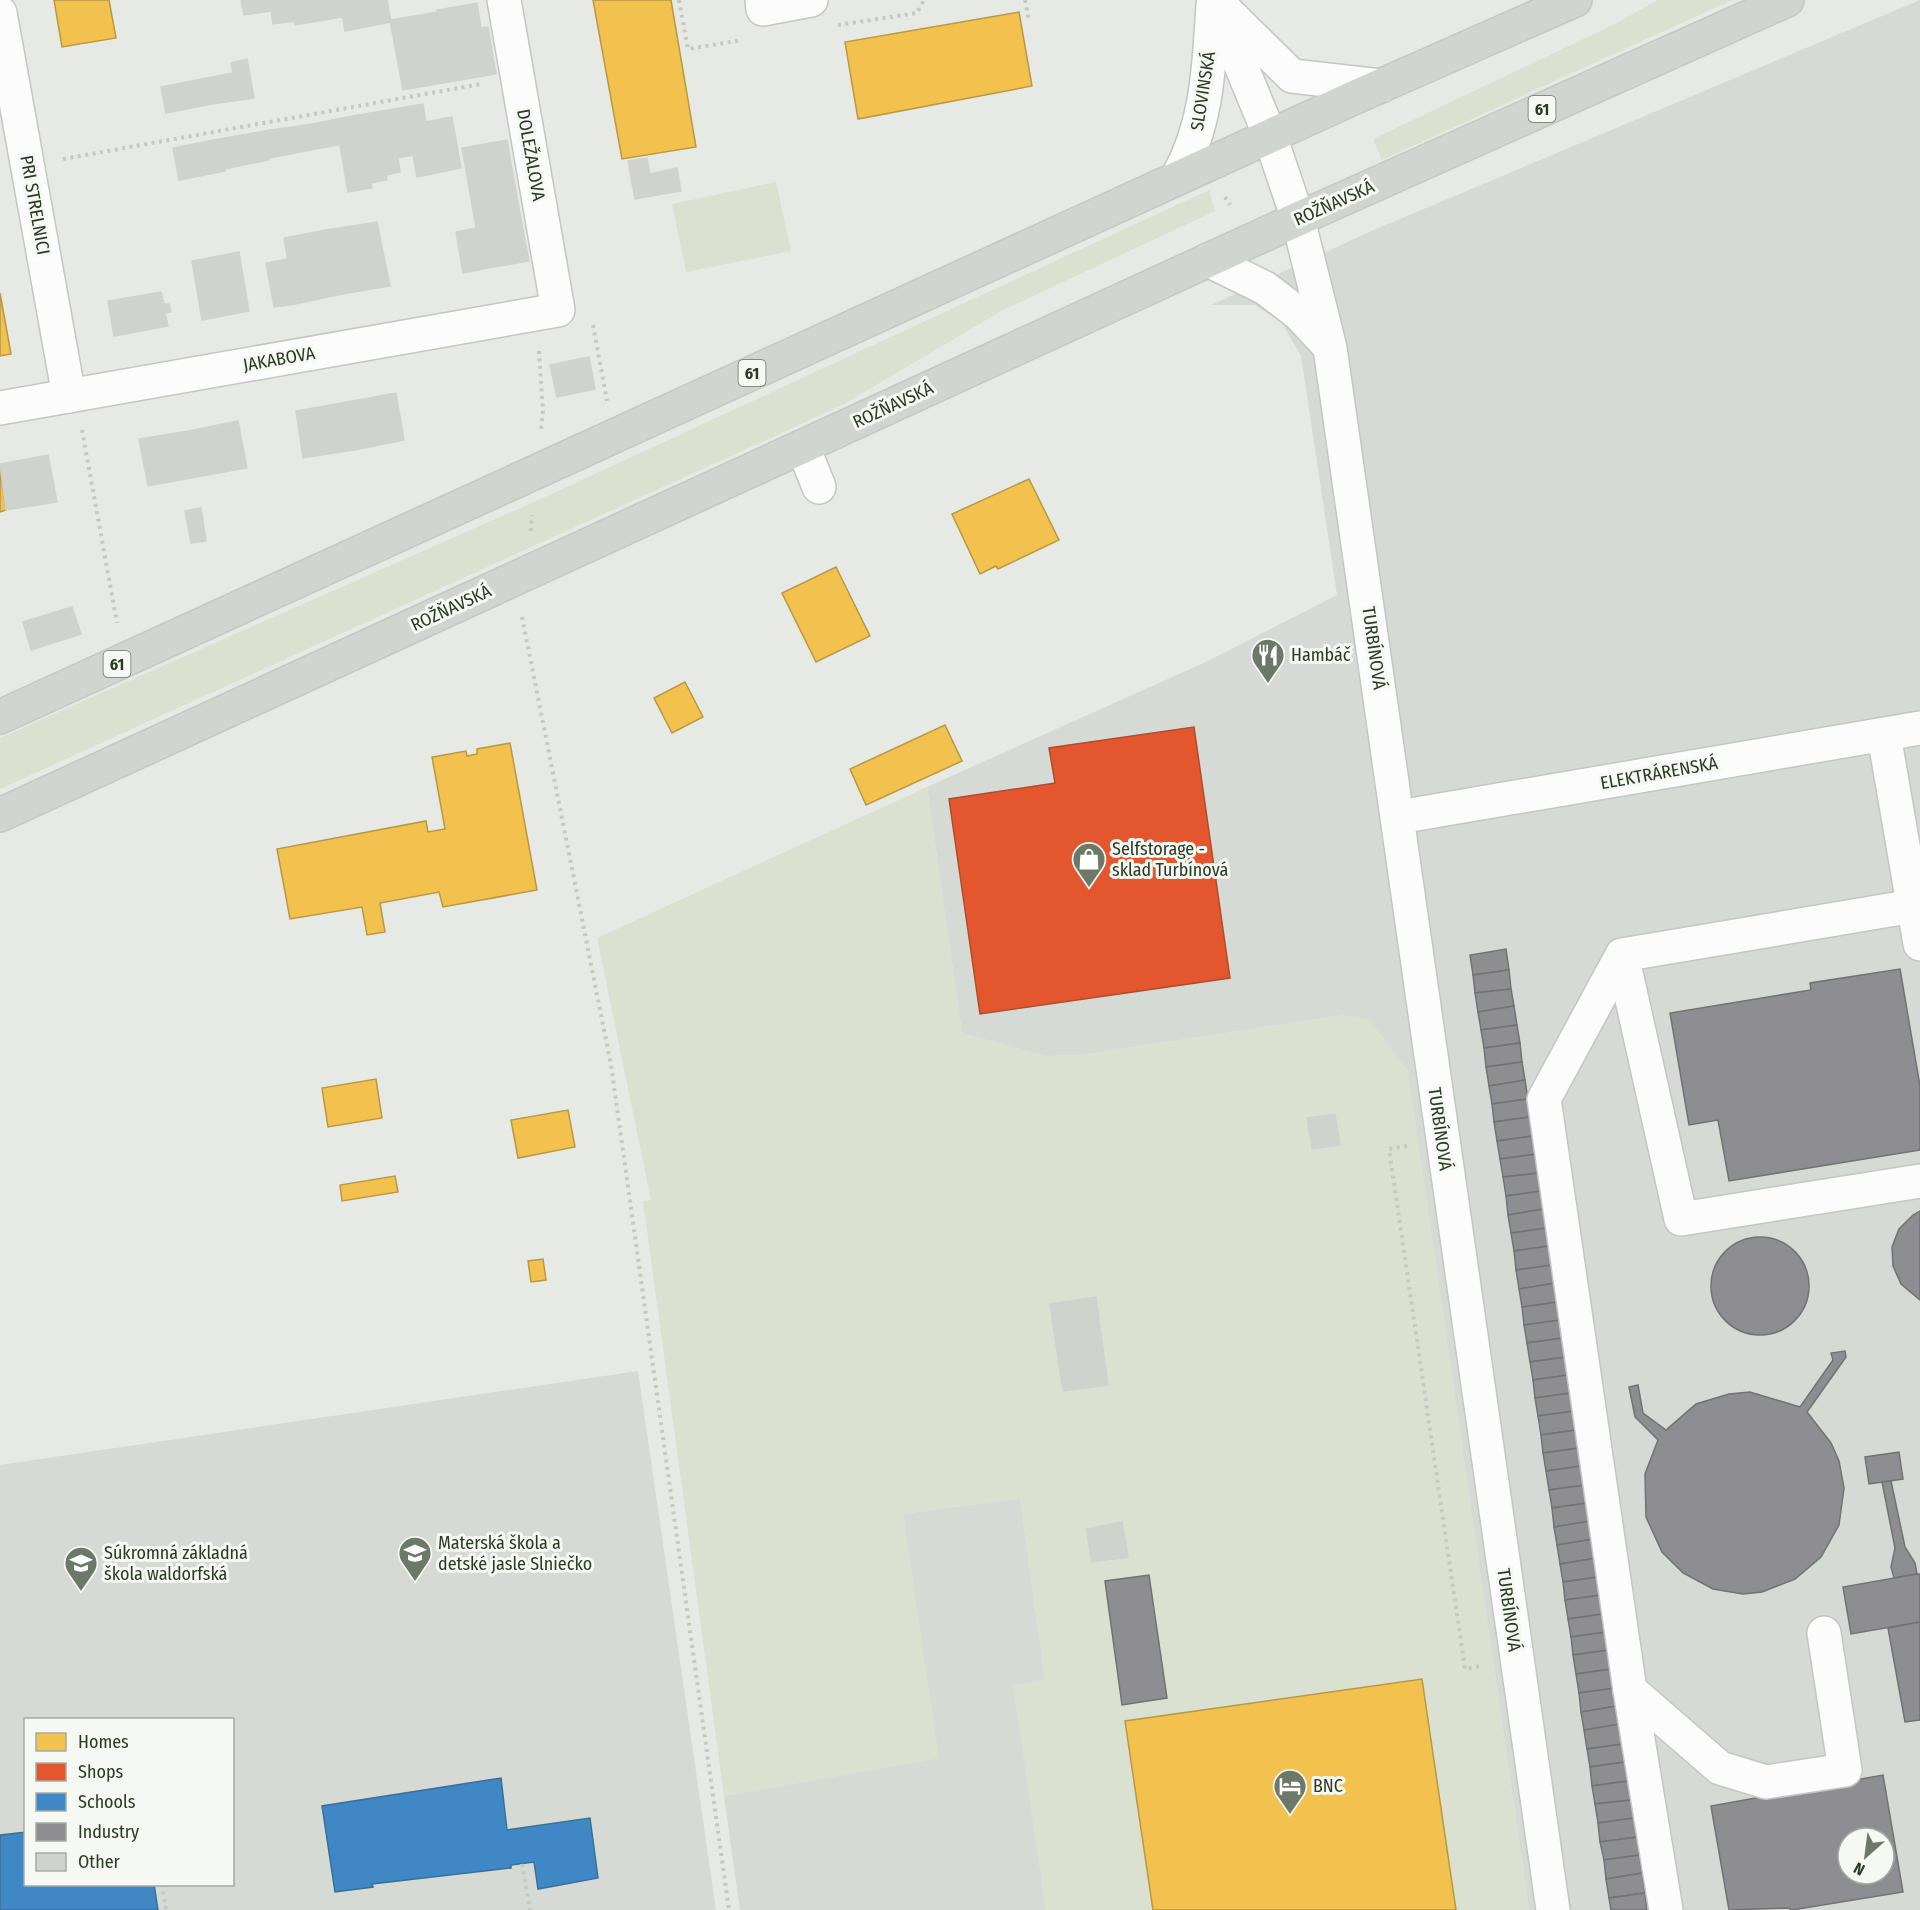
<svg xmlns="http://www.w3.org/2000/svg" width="1920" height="1910" font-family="'Fira Sans Condensed',sans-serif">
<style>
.built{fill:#d6dad4;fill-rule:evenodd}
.green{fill:#dbe1d0}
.homes{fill:#f2c14e;stroke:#b69942;stroke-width:1.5}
.shops{fill:#e4572e;stroke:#ac4f2b;stroke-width:1.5}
.schools{fill:#3f88c5;stroke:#387195;stroke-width:1.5}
.industry{fill:#8d8d92;stroke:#6f7471;stroke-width:1.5;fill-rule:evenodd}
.building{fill:#d0d2ce;stroke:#cfd2ce;stroke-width:1.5}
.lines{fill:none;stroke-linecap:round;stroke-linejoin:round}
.minor-casing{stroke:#c4c6c2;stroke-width:36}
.major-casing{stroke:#c3c8c2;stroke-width:36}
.path{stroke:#c4c9c2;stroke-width:4;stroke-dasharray:3 4.5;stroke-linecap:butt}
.minor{stroke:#fbfcfb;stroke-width:33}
.major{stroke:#d0d5cf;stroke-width:33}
.labels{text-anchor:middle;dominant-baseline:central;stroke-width:6;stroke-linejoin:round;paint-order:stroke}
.shield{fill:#f6f8f4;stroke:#667463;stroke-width:1.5}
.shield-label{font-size:16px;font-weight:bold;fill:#293b25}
.street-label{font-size:18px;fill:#293b25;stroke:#f6f8f4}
.poi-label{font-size:18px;fill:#293b25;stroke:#f6f8f4;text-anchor:start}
</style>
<rect width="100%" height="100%" fill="#e7e9e5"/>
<g class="built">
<path d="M1920,0v1910h-391l-110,-761 -75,-134 -263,40 -37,1 -82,-23 -35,-246 281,-126 129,-66 -36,-239 -19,-33 -27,-18h-44l158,-73zM1848,1838h36v36h-36z"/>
<path d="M638,1371l78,539h-716v-445zM26,1720h206v164h-206z"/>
<path d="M1020,1498l25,182 -31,6 32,224h-306l-16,-114 214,-38 -35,-244z"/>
</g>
<g class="green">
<path d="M1658,0h74l-350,160 -9,-21 244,-116z"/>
<path d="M776,182l15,69 -105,21 -14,-68z"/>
<path d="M1209,190l6,21 -212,99 -159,94 -69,32 -775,353v-51l534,-236z"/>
<path d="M927,787l35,246 82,23 37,-1 263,-40 26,5 38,51 121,839h-483l-33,-224 32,-6 -25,-182 -117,16 36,244 -215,38 -81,-595 8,-1 -54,-262z"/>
</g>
<g class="homes">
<path d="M54,0h55l7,38 -54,9z"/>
<path d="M593,0h78l25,147 -74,12z"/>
<path d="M1019,12l13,74 -174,33 -13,-77z"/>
<path d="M0,293l11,61 -11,2z"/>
<path d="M0,470l6,40 -6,2z"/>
<path d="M1029,479l30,61 -61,29 -2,-3 -16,8 -28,-60z"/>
<path d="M836,567l34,69 -54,26 -34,-69z"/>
<path d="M685,682l18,35 -31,16 -18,-35z"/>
<path d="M945,725l17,36 -96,44 -16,-36z"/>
<path d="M510,743l27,147 -94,17 -4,-15 -59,11 5,29 -18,3 -5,-28 -72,12 -13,-70 149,-28 2,11 17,-3 -13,-72 34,-6 1,5 10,-2v-5z"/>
<path d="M376,1079l6,39 -54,9 -6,-39z"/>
<path d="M568,1110l7,37 -57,11 -7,-38z"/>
<path d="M395,1176l3,16 -56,9 -2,-16z"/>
<path d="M543,1259l3,21 -15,2 -3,-21z"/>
<path d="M1422,1679l34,231h-303l-28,-189z"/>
</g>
<path class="shops" d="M1194,727l36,251 -250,36 -31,-215 106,-16 -6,-35z"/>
<g class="schools">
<path d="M501,1778l6,52 83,-12 8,60 -60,11 -4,-27 -23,3v3l-139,16 1,3 -38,5 -13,-86z"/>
<path d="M26,1832v52h128l4,26h-158v-75z"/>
</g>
<g class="industry">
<path d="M1506,949l3,21 -36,5 -3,-20z"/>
<path d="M1900,969l20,117v64l-191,31 -11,-61 -29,5 -19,-112 141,-23 -1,-7z"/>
<path d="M1509,970l2,19 -36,4 -2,-18z"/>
<path d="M1511,989l3,17 -36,6 -3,-19z"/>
<path d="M1514,1006l3,19 -36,5 -3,-18z"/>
<path d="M1517,1025l3,18 -36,5 -3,-18z"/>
<path d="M1520,1043l2,19 -36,5 -2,-19z"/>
<path d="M1522,1062l3,18 -36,6 -3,-19z"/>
<path d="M1525,1080l3,19 -36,5 -3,-18z"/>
<path d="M1528,1099l2,18 -36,5 -2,-18z"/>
<path d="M1530,1117l3,19 -36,5 -3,-19z"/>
<path d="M1533,1136l3,18 -36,5 -3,-18z"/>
<path d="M1536,1154l3,19 -36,4 -3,-18z"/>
<path d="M1539,1173l2,18 -35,5 -3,-19z"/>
<path d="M1541,1191l3,18 -36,6 -2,-19z"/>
<path d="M1544,1209l3,19 -36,5 -3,-18z"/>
<path d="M1920,1211v89l-19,-16 -8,-18 -1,-19 7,-18 14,-14z"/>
<path d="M1547,1228l2,18 -35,5 -3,-18z"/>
<circle cx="1760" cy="1286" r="49"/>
<path d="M1549,1246l3,19 -36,5 -2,-19z"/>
<path d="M1552,1265l3,18 -36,6 -3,-19z"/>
<path d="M1555,1283l3,19 -36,5 -3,-18z"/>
<path d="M1558,1302l2,18 -36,5 -2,-18z"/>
<path d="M1560,1320l3,18 -36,5 -3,-18z"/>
<path d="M1563,1338l3,19 -36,5 -3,-19z"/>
<path d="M1845,1351l1,6 -39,55 24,31 8,18 5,27 -5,37 -18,32 -26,22 -33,13 -19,2 -30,-5 -30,-16 -21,-21 -16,-35 -1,-43 13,-34 -23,-23 -6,-30 9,-2 5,28 23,17 30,-26 33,-10 21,-2 50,15 33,-47 -2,-7z"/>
<path d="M1566,1357l2,18 -35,5 -3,-18z"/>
<path d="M1568,1375l3,18 -36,5 -2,-18z"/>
<path d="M1571,1393l3,18 -36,5 -3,-18z"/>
<path d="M1574,1411l2,19 -35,5 -3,-19z"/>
<path d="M1576,1430l3,18 -36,5 -2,-18z"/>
<path d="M1579,1448l3,18 -36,5 -3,-18z"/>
<path d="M1899,1452l4,27 -34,5 -4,-27z"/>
<path d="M1582,1466l3,19 -36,5 -3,-19z"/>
<path d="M1891,1481l14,66 10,16 2,11 -23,4 -3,-11 4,-19 -13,-66z"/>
<path d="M1585,1485l2,18 -35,5 -3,-18z"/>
<path d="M1587,1503l3,18 -36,6 -2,-19z"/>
<path d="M1590,1521l3,18 -36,6 -3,-18z"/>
<path d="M1593,1539l3,19 -36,6 -3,-19z"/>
<path d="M1596,1558l2,19 -35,5 -3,-18z"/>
<path d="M1917,1574h3v48l-69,12 -8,-47z"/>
<path d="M1149,1575l18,123 -45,7 -17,-124z"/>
<path d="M1598,1577l3,18 -36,5 -2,-18z"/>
<path d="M1601,1595l2,19 -35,5 -3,-19z"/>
<path d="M1603,1614l3,18 -35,5 -3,-18z"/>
<path d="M1920,1622v98l-15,2 -17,-94z"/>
<path d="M1606,1632l3,18 -36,5 -2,-18z"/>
<path d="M1609,1650l3,19 -36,5 -3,-19z"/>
<path d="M1612,1669l3,19 -36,5 -3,-19z"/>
<path d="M1615,1688l2,18 -36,6 -2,-19z"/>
<path d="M1617,1706l3,18 -36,6 -3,-18z"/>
<path d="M1620,1724l3,20 -36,5 -3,-19z"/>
<path d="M1623,1744l2,18 -35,5 -3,-18z"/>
<path d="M1625,1762l3,19 -36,5 -2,-19z"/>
<path d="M1883,1775l20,117 -111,18 -4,-2 -59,2 -18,-104zM1848,1838h36v36h-36z"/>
<path d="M1628,1781l3,19 -36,4 -3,-18z"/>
<path d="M1631,1800l3,18 -36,5 -3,-19z"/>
<path d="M1634,1818l3,19 -37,5 -2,-19z"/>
<path d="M1637,1837l2,18 -35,5 -4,-18z"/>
<path d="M1639,1855l3,18 -36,6 -2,-19z"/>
<path d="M1642,1873l3,20 -36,5 -3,-19z"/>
<path d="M1645,1893l2,17h-36l-2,-12z"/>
</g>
<g class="building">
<path d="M241,0h49l4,21 -21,3 -2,-13 -27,4z"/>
<path d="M290,0h50l3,17 -48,8z"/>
<path d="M340,0h47l4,22 -46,9z"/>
<path d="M477,3l4,25 7,-1 8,47 -47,8 -12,-72z"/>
<path d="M437,12l12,70 -46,8 -13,-70z"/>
<path d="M247,59l7,39 -42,6 -5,-26 26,-5 -2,-10z"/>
<path d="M207,78l5,26 -46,9 -5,-26z"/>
<path d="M423,104l3,18 26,-5 9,51 -44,9 -12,-70z"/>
<path d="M405,107l9,48 -16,3 2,14 -14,3 1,5 -16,3 -13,-68z"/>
<path d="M358,115l5,26 -47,8 -4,-25z"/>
<path d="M312,124l4,25 -47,9 -4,-27z"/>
<path d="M265,131l4,29 -45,9 -5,-30z"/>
<path d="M219,139l6,32 -46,9 -6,-32z"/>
<path d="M507,140l12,68 -45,8 -12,-68z"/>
<path d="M363,141l9,47 -24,4 -8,-47z"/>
<path d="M647,158l3,16 27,-6 4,23 -46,8 -7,-38z"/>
<path d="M519,208l10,53 -46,8 -9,-53z"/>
<path d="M377,222l13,64 -47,8 -11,-65z"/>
<path d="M476,228l7,41 -20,4 -7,-41z"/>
<path d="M332,229l11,65 -48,10 -11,-66z"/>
<path d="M239,252l10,59 -47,9 -10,-59z"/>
<path d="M288,259l7,45 -21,3 -8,-44z"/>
<path d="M161,292l3,12h5l2,8 -6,1 3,13 -54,10 -6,-35z"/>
<path d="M589,357l6,32 -19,4 -7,-32z"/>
<path d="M569,361l7,32 -19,4 -7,-32z"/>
<path d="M396,393l8,47 -50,10 -8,-48z"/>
<path d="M346,402l8,48 -51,8 -7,-47z"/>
<path d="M238,421l9,47 -50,9 -9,-46z"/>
<path d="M188,431l9,46 -49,9 -9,-47z"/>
<path d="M48,455l9,47 -51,8 -6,-46z"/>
<path d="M201,508l5,33 -15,2 -6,-32z"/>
<path d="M72,607l9,27 -50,16 -8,-28z"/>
<path d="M1335,1114l5,31 -28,4 -5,-31z"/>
<path d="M1096,1297l12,88 -45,6 -13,-87z"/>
<path d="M1122,1522l6,35 -36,5 -6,-33z"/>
</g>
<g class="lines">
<defs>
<g id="minor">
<path d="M762,0l1,9 48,-9"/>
<path d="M1214,0l56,136 28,83 32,129 223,1562"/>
<path d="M1225,10l67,66 89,10"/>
<path d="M0,13l69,383"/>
<path d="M1177,178c31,-54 32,-113 36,-173"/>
<path d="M1208,260l57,28 34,26 28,30"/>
<path d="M0,408l558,-98 -54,-310"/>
<path d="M803,447l16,40"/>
<path d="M1884,735l36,209"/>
<path d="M1399,817l521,-89"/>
<path d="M1622,955l59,264 239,-38"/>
<path d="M1630,1690l90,78 46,14 79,-12 -21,-137"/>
<path d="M1666,1910l-36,-220 -86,-591 78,-144 291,-49"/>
</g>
<g id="major">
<path d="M0,717l1351,-618 224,-99"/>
<path d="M0,815l1298,-596 489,-219"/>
</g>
</defs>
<use href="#minor" class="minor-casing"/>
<use href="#major" class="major-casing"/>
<g class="path">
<path d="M679,0l9,49 54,-9"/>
<path d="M1025,0l4,21"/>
<path d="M838,25l79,-12 7,-13"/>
<path d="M63,159l418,-75"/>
<path d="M1225,197l5,8"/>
<path d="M593,325l14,76"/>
<path d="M539,351l4,60 -2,19"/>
<path d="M82,430l35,193"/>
<path d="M531,531l1,-16"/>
<path d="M522,617l89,448 118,845"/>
<path d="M1407,1146l-18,3 76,520 15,-3"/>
<path d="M522,1864l8,46"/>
<path d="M162,1884l4,26"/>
</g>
<use href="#minor" class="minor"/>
<use href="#major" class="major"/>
</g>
<defs>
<symbol id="restaurant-pin" viewBox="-11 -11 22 30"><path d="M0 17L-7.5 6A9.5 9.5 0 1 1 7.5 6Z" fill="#6c7868" stroke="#f6f8f4"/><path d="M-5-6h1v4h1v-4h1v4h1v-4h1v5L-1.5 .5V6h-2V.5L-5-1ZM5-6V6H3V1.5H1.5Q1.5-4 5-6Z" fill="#fff"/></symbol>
<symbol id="shop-pin" viewBox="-11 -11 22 30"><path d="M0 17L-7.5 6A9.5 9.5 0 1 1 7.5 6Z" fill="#6c7868" stroke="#f6f8f4"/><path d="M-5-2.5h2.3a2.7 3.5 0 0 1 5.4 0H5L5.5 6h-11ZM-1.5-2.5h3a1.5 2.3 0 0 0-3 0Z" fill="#fff"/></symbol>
<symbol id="school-pin" viewBox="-11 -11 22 30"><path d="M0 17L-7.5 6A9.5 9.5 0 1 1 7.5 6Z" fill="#6c7868" stroke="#f6f8f4"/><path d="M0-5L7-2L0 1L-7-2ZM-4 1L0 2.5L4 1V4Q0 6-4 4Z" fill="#fff"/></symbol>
<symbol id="hotel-pin" viewBox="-11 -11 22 30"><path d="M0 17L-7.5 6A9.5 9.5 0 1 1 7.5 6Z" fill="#6c7868" stroke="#f6f8f4"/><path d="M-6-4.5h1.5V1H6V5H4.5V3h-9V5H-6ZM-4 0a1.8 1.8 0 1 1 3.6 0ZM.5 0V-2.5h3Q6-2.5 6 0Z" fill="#fff"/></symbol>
</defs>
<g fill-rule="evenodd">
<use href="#restaurant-pin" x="1249" y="636" width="38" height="52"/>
<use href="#shop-pin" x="1070" y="840" width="38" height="52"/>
<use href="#school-pin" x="396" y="1534" width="38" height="52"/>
<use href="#school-pin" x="62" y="1544" width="38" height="52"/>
<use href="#hotel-pin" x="1271" y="1767" width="38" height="52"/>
</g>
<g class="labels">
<g class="shield">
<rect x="1528.5" y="96" width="27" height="26" rx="4.5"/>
<rect x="738.5" y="360" width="27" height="26" rx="4.5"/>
<rect x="103.5" y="651" width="27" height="26" rx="4.5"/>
</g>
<g class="shield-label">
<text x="1542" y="109">61</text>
<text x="752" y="373">61</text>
<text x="117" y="664">61</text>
</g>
<g class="street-label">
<text transform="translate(1203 91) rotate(-81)">SLOVINSKÁ</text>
<text transform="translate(531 155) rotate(80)">DOLEŽALOVA</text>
<text transform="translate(1334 203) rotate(-24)">ROŽŇAVSKÁ</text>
<text transform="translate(35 205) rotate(80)">PRI STRELNICI</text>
<text transform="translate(279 359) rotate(-10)">JAKABOVA</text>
<text transform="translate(893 405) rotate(-25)">ROŽŇAVSKÁ</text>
<text transform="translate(451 608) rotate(-25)">ROŽŇAVSKÁ</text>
<text transform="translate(1374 648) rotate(82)">TURBÍNOVÁ</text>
<text transform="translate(1659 773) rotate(-10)">ELEKTRÁRENSKÁ</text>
<text transform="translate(1440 1129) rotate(82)">TURBÍNOVÁ</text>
<text transform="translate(1509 1610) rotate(82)">TURBÍNOVÁ</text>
</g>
<g class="poi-label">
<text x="1291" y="655">Hambáč</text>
<text x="1112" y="849">Selfstorage -<tspan x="1112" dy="21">sklad Turbínová</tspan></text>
<text x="438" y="1543">Materská škola a<tspan x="438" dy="21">detské jasle Slniečko</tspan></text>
<text x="104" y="1553">Súkromná základná<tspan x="104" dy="21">škola waldorfská</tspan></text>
<text x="1313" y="1786">BNC</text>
</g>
</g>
<rect x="24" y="1718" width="210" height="168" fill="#f6f8f4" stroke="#a4aca1" stroke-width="1.5"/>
<rect x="36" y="1733" width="30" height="18" fill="#f2c14e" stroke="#a4aca1" stroke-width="1.5"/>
<text x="78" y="1748" font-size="18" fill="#293b25">Homes</text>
<rect x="36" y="1763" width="30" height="18" fill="#e4572e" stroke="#a4aca1" stroke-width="1.5"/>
<text x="78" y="1778" font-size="18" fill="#293b25">Shops</text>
<rect x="36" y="1793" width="30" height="18" fill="#3f88c5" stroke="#a4aca1" stroke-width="1.5"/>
<text x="78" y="1808" font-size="18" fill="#293b25">Schools</text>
<rect x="36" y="1823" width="30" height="18" fill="#8d8d92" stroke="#a4aca1" stroke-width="1.5"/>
<text x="78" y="1838" font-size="18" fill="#293b25">Industry</text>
<rect x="36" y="1853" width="30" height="18" fill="#d0d2ce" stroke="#a4aca1" stroke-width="1.5"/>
<text x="78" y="1868" font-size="18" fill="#293b25">Other</text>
<g transform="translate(1866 1856) rotate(208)"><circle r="28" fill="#f6f8f4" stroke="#a4aca1" stroke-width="1.5"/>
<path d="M0-4.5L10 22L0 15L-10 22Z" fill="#6c7868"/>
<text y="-9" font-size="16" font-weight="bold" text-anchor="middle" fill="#293b25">N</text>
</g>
</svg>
